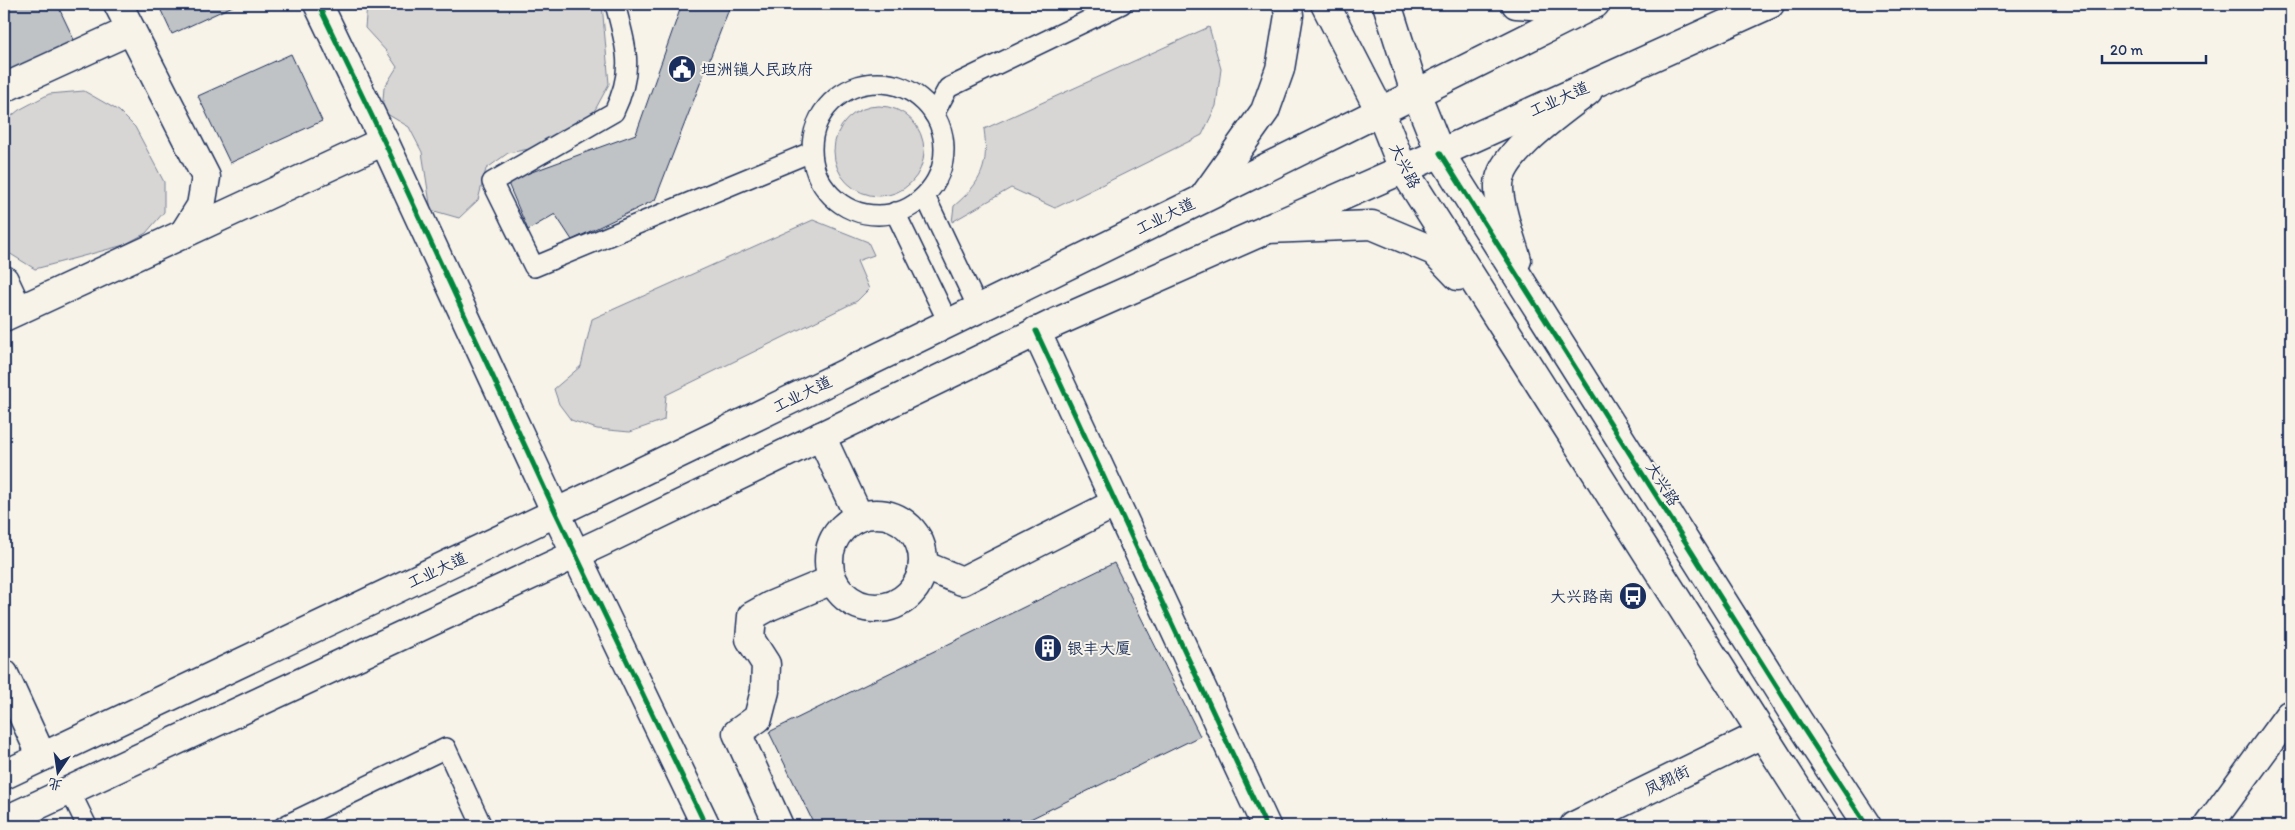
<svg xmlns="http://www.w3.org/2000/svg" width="2295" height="830" font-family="Itim,'LXGW WenKai TC',sans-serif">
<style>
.green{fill:#d7d6d4;stroke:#798299}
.building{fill:#c0c3c5;stroke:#1b2f5e}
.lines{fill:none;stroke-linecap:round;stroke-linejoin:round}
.lane-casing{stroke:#1b2f5e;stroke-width:22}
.street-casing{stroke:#1b2f5e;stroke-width:31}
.secondary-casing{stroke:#1b2f5e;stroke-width:31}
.primary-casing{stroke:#1b2f5e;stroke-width:31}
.lane{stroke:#f7f3e8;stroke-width:19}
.street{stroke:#f7f3e8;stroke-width:28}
.secondary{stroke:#f7f3e8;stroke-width:28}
.primary{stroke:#f7f3e8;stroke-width:28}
.cycleway-casing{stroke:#f7f3e8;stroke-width:8}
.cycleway{stroke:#00873e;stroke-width:5}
.labels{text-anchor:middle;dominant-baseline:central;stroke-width:4;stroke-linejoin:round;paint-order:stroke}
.poi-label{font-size:16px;fill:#1b2f5e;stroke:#f7f3e8;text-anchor:start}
.street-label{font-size:16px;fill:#1b2f5e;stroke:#f7f3e8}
</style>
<rect width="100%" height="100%" fill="#f7f3e8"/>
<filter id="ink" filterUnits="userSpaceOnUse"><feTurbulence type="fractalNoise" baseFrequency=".02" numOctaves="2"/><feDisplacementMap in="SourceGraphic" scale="10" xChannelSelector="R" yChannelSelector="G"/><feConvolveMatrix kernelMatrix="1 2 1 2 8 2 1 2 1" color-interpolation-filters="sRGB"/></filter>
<g filter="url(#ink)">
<g class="green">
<path d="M367,4h235l7,80 -13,24 -13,19 -33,18 -42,8 -22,16 -8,31 -19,18 -28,-8 -9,-58 -13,-25 -27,-16 2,-23 13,-21 -10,-15 -22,-24z"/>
<path d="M1209,27l12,42 -5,37 -14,29 -147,73 -44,-20 -59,34 2,-16c28,-24 35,-40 30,-77z"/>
<path d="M84,91l35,20 16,16 29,55v30l-18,21 -22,12 -89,24 -31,-19v-128l15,-12 30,-16z"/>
<circle cx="879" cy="151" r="45"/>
<path d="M813,220l55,22 6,13 -17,6 12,28 -12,12 -191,94 -2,25 -34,12 -33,-3 -26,-9 -12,-16 -5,-15 27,-23 11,-47z"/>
</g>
<g class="building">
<path d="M4,4h53l19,40 -72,34z"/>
<path d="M158,4h79l-65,30z"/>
<path d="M682,4h49l-76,196 -83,40 -17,-26 -27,16 -21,-49 129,-47z"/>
<path d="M1043,4h31l-12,6z"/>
<path d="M291,54l31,67 -92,42 -32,-67z"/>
<path d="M1114,563l86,173 -184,90h-201l-46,-94z"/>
</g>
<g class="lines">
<defs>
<g id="lane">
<path d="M615,4c11,43 20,65 -1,108l-122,70 42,85 277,-115"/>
<circle cx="878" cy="149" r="66"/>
<path d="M934,114l14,-26 174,-84"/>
<path d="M925,196l53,112"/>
<path d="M895,212l53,110"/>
<path d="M70,791l17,35"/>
<path d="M284,826l162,-78 36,78"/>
</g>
<g id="street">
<path d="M118,4l88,173 -5,29 -17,27"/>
<path d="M318,4l66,137 172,372 150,313"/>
<path d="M4,88l127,-58"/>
<path d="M4,280l14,30"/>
<path d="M4,317l380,-176"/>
<path d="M1036,331l230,495"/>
<path d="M821,436l38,81"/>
<circle cx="876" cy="561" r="47"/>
<path d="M923,565l39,16 154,-78"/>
<path d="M4,674l38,83"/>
<path d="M779,826l-42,-93 21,-15 7,-27 1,-27 -16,-25 2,-23 18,-10 62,-26"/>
<path d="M1574,826l186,-91"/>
<path d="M2208,826l81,-111 2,6"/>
</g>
<g id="secondary">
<path d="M1325,4l55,107 23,58 418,657"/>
<path d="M1387,4l25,79 28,70 359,569 68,104"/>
<path d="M1516,4l47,3 11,-3"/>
<path d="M1203,198l62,-87 15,-42 9,-54 -2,-11"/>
<path d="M1267,229l105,-4 62,26 24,25"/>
<path d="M1517,260c-6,-21 -19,-54 -18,-75 1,-32 65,-75 89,-94"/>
</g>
<g id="primary">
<path d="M4,775c533,-252 1064,-506 1591,-771"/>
<path d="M4,821l598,-279 455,-220 383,-169 330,-149"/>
</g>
</defs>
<use href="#lane" class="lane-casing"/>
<use href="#street" class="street-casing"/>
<use href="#secondary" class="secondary-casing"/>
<use href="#primary" class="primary-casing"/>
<use href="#lane" class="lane"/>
<use href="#street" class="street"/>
<use href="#secondary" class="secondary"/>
<use href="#primary" class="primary"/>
<defs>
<g id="cycleway">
<path d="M318,4l66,137 172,372 150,313"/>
<path d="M1440,153l359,569 68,104"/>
<path d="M1036,331l230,495"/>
</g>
</defs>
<use href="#cycleway" class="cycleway-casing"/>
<use href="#cycleway" class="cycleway"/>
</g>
</g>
<defs>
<symbol id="civic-disc" viewBox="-11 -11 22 22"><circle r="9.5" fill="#1b2f5e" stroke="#f7f3e8"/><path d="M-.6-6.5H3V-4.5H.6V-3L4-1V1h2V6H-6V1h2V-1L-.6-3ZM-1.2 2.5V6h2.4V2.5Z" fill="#fff"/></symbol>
<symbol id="bus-disc" viewBox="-11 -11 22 22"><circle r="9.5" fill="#1b2f5e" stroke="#f7f3e8"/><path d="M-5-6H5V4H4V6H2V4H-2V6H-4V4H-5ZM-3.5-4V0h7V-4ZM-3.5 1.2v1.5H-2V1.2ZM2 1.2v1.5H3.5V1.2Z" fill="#fff"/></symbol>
<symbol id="building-disc" viewBox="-11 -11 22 22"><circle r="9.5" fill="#1b2f5e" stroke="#f7f3e8"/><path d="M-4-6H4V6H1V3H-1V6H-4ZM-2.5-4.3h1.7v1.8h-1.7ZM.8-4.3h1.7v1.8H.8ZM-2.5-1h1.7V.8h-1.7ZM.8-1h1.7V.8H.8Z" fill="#fff"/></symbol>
</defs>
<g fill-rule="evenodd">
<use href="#civic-disc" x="666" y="53" width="32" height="32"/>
<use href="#bus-disc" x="1617" y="580" width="32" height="32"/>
<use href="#building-disc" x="1032" y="632" width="32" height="32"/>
</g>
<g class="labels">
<g class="poi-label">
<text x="701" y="69">坦洲镇人民政府</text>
<text x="1614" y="596" text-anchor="end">大兴路南</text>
<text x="1067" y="648">银丰大厦</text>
</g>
<g class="street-label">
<text transform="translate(1559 99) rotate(-24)">工业大道</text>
<text transform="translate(1405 166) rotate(63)">大兴路</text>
<text transform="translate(1165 216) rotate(-26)">工业大道</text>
<text transform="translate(802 394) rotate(-26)">工业大道</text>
<text transform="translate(1663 484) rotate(58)">大兴路</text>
<text transform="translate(437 570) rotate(-25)">工业大道</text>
<text transform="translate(1667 780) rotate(-26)">凤翔街</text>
</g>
</g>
<rect width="2295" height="830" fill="none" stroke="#f7f3e8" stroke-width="20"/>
<rect x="10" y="10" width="2275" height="810" fill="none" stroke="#1b2f5e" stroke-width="2" filter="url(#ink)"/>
<g transform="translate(58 772) rotate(193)" stroke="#f7f3e8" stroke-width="4" paint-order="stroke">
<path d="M0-4L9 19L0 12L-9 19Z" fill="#1b2f5e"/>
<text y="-8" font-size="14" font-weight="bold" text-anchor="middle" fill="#1b2f5e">北</text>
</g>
<path d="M2102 55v8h104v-8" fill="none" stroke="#1b2f5e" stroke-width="2.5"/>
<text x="2110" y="55" font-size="15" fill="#1b2f5e" stroke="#f7f3e8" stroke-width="4" paint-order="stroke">20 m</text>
</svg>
